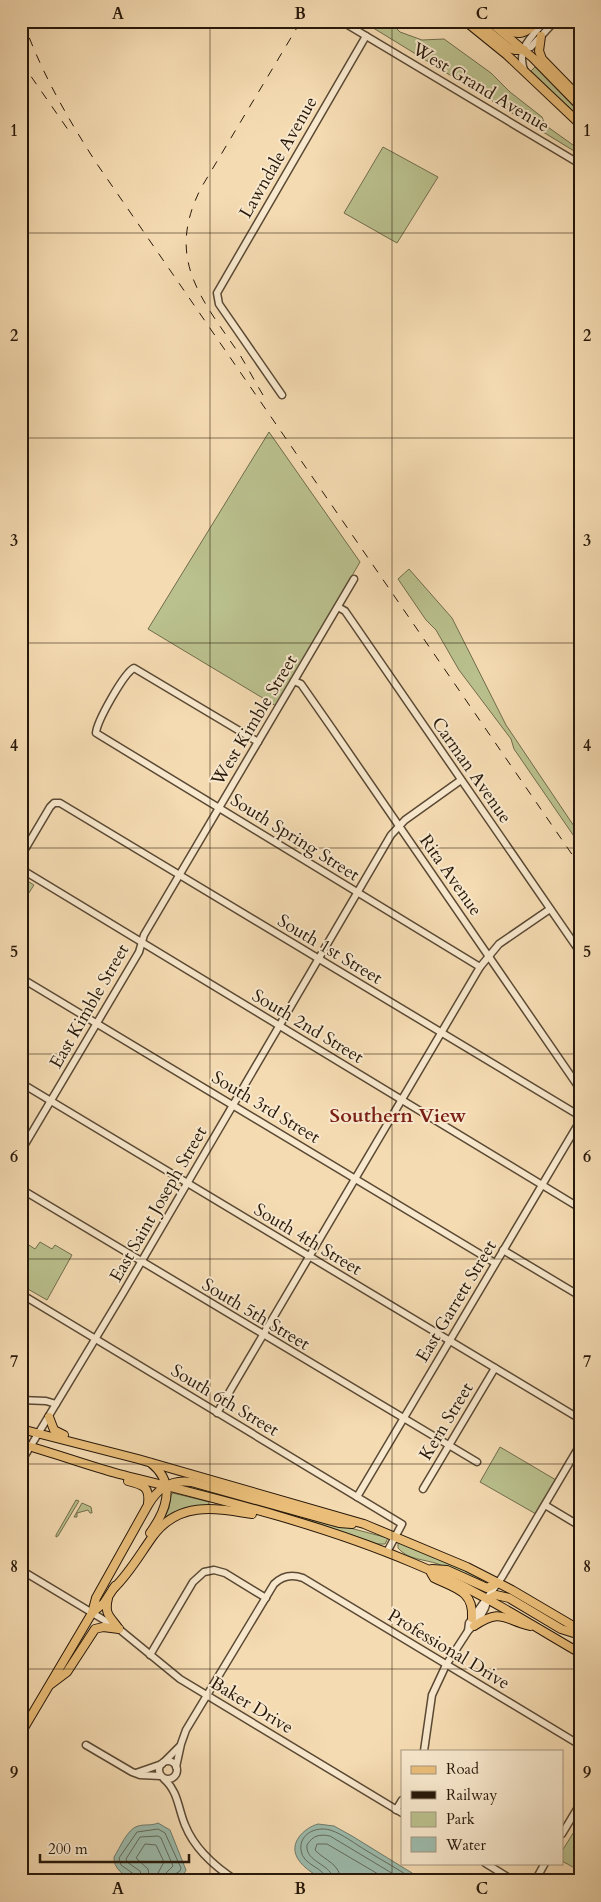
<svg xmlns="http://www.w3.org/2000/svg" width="601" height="1902" font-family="Cardo,serif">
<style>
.green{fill:#bac18e;stroke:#706c4c}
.water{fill:#9cbbac;stroke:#6d7a6b}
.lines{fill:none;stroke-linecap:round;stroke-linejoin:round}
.shore{stroke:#626a5b;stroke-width:1}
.minor-casing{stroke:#5a4934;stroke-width:9}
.major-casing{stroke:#27180a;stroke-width:10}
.minor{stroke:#f8e8cd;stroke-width:6}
.major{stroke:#eabe79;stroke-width:8}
.rail{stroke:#27180a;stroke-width:1;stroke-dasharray:9 9;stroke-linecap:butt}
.grid{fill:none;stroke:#27180a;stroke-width:1;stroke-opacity:0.55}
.labels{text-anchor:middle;stroke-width:4;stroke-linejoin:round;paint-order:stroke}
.street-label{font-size:18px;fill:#27180a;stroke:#f8e8cd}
.quarter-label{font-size:20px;font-weight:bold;fill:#7a1f14;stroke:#f8e8cd}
.neatline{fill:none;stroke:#27180a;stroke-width:2}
.grid-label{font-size:16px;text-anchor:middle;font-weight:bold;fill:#27180a}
</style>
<rect width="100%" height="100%" fill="#f5dbb2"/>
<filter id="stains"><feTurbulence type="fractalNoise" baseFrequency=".004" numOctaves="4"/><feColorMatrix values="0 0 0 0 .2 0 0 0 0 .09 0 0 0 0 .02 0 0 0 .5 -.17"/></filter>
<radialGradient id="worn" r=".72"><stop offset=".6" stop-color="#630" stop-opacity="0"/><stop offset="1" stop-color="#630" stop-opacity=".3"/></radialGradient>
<g class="green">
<path d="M374 21H392L394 26 400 32 422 40 444 39 491 73 510 92 542 117 545 125 580 150V157L579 154 370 26Z"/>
<path d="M535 67 577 110 574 112 531 71Z"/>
<path d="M383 147 438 177 397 243 344 213Z"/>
<path d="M269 432 360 562 276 706 148 629Z"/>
<path d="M409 569 452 618 506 725 580 835V845L514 749 511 739 459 670 436 630 426 620 398 579Z"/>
<path d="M21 877 34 885 21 905Z"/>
<path d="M21 1240 35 1249 40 1242 52 1249 55 1245 72 1255 47 1300 21 1285Z"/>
<path d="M500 1447 556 1480 536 1514 480 1482Z"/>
<path d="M184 1484 388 1538 385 1544H377L314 1522 183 1486Z"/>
<path d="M173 1493 209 1502 208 1506 168 1519 165 1517 169 1508 171 1495Z"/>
<path d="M76 1500 79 1501 58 1536 56 1537V1535Z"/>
<path d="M82 1503 91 1507 92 1513H90L88 1510 77 1513V1517H74Z"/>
<path d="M398 1542 475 1575 486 1585C470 1578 454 1570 438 1564 424 1559 408 1560 398 1548Z"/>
<path d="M580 1822V1871L562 1861V1851Z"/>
</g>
<g class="water">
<path d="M158 1823 170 1830 186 1870C184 1875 179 1878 174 1880 168 1882 139 1882 133 1880 124 1876 113 1868 114 1857 120 1848 127 1829 138 1826 145 1824 151 1826 158 1823Z"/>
<path d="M318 1824 334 1826 352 1836 425 1881H327C317 1876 304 1869 298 1859 288 1843 304 1828 318 1824Z"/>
</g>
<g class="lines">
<g class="shore">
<path d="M136 1881 135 1875 121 1865 119 1858 137 1832 158 1829 165 1833 181 1868 180 1871 172 1876 171 1881"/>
<path d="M143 1881 140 1871 127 1862 126 1859 140 1837 158 1836 161 1838 173 1866 166 1873 165 1881"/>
<path d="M150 1881 148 1869 136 1858 145 1844 156 1845 164 1862 158 1873 157 1881"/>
<path d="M327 1881C326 1867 302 1866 301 1850 299 1834 316 1826 330 1830 343 1834 355 1844 367 1851 383 1861 400 1870 416 1881"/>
<path d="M334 1881C332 1863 305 1863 307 1845 313 1835 320 1834 330 1836L405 1881"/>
<path d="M341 1881C340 1863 325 1861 315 1850L317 1844H327L390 1881"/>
</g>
<defs>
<g id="minor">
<path d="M341 21 580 164"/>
<path d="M524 50 531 47 555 21"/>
<path d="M525 72C515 50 531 37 545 21"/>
<path d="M282 395 219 304 217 293 366 36"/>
<path d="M338 607 345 611 354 624 580 952"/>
<path d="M294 681 301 684 331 727 580 1089"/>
<path d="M258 742 134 668C124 673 97 721 96 733L480 967"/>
<path d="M21 856 50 807 54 803H60L580 1116"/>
<path d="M21 869 580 1208"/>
<path d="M21 978 495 1263"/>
<path d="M21 1083 580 1419"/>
<path d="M21 1151 139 952 144 935 354 579"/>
<path d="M21 1189 477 1462"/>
<path d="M503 1250 580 1296"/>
<path d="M21 1294 402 1524 387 1552"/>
<path d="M21 1400 46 1401 56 1404"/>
<path d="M217 1413 480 967 499 944 550 909"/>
<path d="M21 1462 123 1293 391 835 405 820 461 780"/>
<path d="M423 1489 495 1368"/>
<path d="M357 1497 580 1121"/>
<path d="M545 1505 580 1526"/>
<path d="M21 1570 119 1629 180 1679 402 1813"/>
<path d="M468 1631 469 1623 502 1577 580 1445"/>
<path d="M150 1655 193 1582 204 1572 214 1570 225 1573 266 1598"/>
<path d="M86 1745 132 1772 140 1775 161 1776"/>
<path d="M424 1751 432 1695 446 1665 468 1631C477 1623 485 1611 488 1599"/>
<circle cx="168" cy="1770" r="9"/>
<path d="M164 1762 179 1747"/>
<path d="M176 1767 181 1744 186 1730 274 1584C282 1576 292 1574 303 1578L580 1745"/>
<path d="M136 1773 162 1764"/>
<path d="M164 1779C178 1791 178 1808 185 1825 195 1850 215 1867 237 1881"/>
<path d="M396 1810 402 1800"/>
<path d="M562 1834 580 1804"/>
<path d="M485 1863 514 1881"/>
<path d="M535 1881 545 1863"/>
</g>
<g id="major">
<path d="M465 21 507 55 580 124"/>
<path d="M476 21 509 48 515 50H524"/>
<path d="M489 21 533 58 580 106"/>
<path d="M503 29C518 36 527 34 538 21"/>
<path d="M541 36 539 51 542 59 580 98"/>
<path d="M49 1417 54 1430 64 1435"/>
<path d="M21 1429 138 1459 364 1524 467 1567 512 1590 580 1630"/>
<path d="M21 1444C54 1453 86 1465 119 1474 218 1499 319 1523 413 1563 472 1587 525 1621 580 1653"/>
<path d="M128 1481C144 1485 150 1487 148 1504"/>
<path d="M150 1533C166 1511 177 1484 151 1463"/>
<path d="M432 1569 447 1570 487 1588 498 1583"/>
<path d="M431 1573 434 1578C455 1588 474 1591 472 1618"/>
<path d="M113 1589C129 1574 140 1554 153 1536 179 1501 215 1508 252 1514"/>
<path d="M108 1598C104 1615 110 1616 119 1629"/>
<path d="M488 1599 496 1595 509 1598 561 1629 580 1635"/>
<path d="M92 1613 104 1603 115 1586"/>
<path d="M474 1626C501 1608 503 1619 530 1626"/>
<path d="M51 1684 67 1672 95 1629 103 1627 119 1629"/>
<path d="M21 1733 92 1613 96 1598 148 1505C158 1488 171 1479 191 1482L339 1523 352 1524"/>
</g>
</defs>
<use href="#minor" class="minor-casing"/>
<use href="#major" class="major-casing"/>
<use href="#minor" class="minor"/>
<use href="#major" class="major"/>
<g class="rail">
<path d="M23 21C41 72 68 119 97 164L580 866"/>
<path d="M21 62 71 134"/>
<path d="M263 395C255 382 248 368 240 355 201 298 165 259 201 188L301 21"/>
</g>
</g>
<path class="grid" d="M210 21V1881M392 21V1881M21 233H580M21 438H580M21 643H580M21 848H580M21 1054H580M21 1259H580M21 1464H580M21 1669H580"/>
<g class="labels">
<g class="street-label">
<text transform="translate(481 87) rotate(31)" y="6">West Grand Avenue</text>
<text transform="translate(278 157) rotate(-60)" y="6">Lawndale Avenue</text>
<text transform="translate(254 720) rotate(-59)" y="6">West Kimble Street</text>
<text transform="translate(472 770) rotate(55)" y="6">Carman Avenue</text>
<text transform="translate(295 837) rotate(32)" y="6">South Spring Street</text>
<text transform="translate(451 875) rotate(55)" y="6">Rita Avenue</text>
<text transform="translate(330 949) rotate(31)" y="6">South 1st Street</text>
<text transform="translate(89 1006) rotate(-60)" y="6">East Kimble Street</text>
<text transform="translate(308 1026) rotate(31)" y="6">South 2nd Street</text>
<text transform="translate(266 1107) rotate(31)" y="6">South 3rd Street</text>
<text transform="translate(158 1204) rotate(-60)" y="6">East Saint Joseph Street</text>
<text transform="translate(308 1239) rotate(31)" y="6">South 4th Street</text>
<text transform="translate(456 1301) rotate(-59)" y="6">East Garrett Street</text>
<text transform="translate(256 1314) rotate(31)" y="6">South 5th Street</text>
<text transform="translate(225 1400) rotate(31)" y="6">South 6th Street</text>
<text transform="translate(446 1421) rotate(-59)" y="6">Kern Street</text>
<text transform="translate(449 1649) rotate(31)" y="6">Professional Drive</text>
<text transform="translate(252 1705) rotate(31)" y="6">Baker Drive</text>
</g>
<g class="quarter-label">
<text x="398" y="1122">Southern View</text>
</g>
</g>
<rect width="601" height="1902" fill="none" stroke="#f5dbb2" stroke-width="55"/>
<rect x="401" y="1750" width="162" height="115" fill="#f8e8cd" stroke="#a4957f"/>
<rect x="411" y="1766" width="25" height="8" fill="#eabe79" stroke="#a4957f"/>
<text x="446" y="1774" font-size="15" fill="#27180a">Road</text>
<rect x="411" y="1791" width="25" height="8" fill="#27180a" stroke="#a4957f"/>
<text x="446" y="1800" font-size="15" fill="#27180a">Railway</text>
<rect x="411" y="1812" width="25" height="15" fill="#bac18e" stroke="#a4957f"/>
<text x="446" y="1824" font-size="15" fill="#27180a">Park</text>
<rect x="411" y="1837" width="25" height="15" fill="#9cbbac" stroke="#a4957f"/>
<text x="446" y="1850" font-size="15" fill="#27180a">Water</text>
<path d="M40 1854v8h149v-8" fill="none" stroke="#27180a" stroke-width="2.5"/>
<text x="48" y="1854" font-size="15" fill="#27180a" stroke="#f8e8cd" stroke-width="4" paint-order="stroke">200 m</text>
<rect x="28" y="28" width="546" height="1846" class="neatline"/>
<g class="grid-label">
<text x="118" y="19">A</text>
<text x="300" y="19">B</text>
<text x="482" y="19">C</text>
<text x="14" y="136">1</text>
<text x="587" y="136">1</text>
<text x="14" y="341">2</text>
<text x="587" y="341">2</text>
<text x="14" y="546">3</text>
<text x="587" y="546">3</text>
<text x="14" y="751">4</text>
<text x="587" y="751">4</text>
<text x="14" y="957">5</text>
<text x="587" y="957">5</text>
<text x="14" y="1162">6</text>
<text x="587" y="1162">6</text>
<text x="14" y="1367">7</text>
<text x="587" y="1367">7</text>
<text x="14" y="1572">8</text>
<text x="587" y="1572">8</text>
<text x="14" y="1778">9</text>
<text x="587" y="1778">9</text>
<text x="118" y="1894">A</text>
<text x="300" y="1894">B</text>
<text x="482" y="1894">C</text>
</g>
<rect width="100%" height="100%" filter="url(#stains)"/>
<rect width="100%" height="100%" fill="url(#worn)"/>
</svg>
